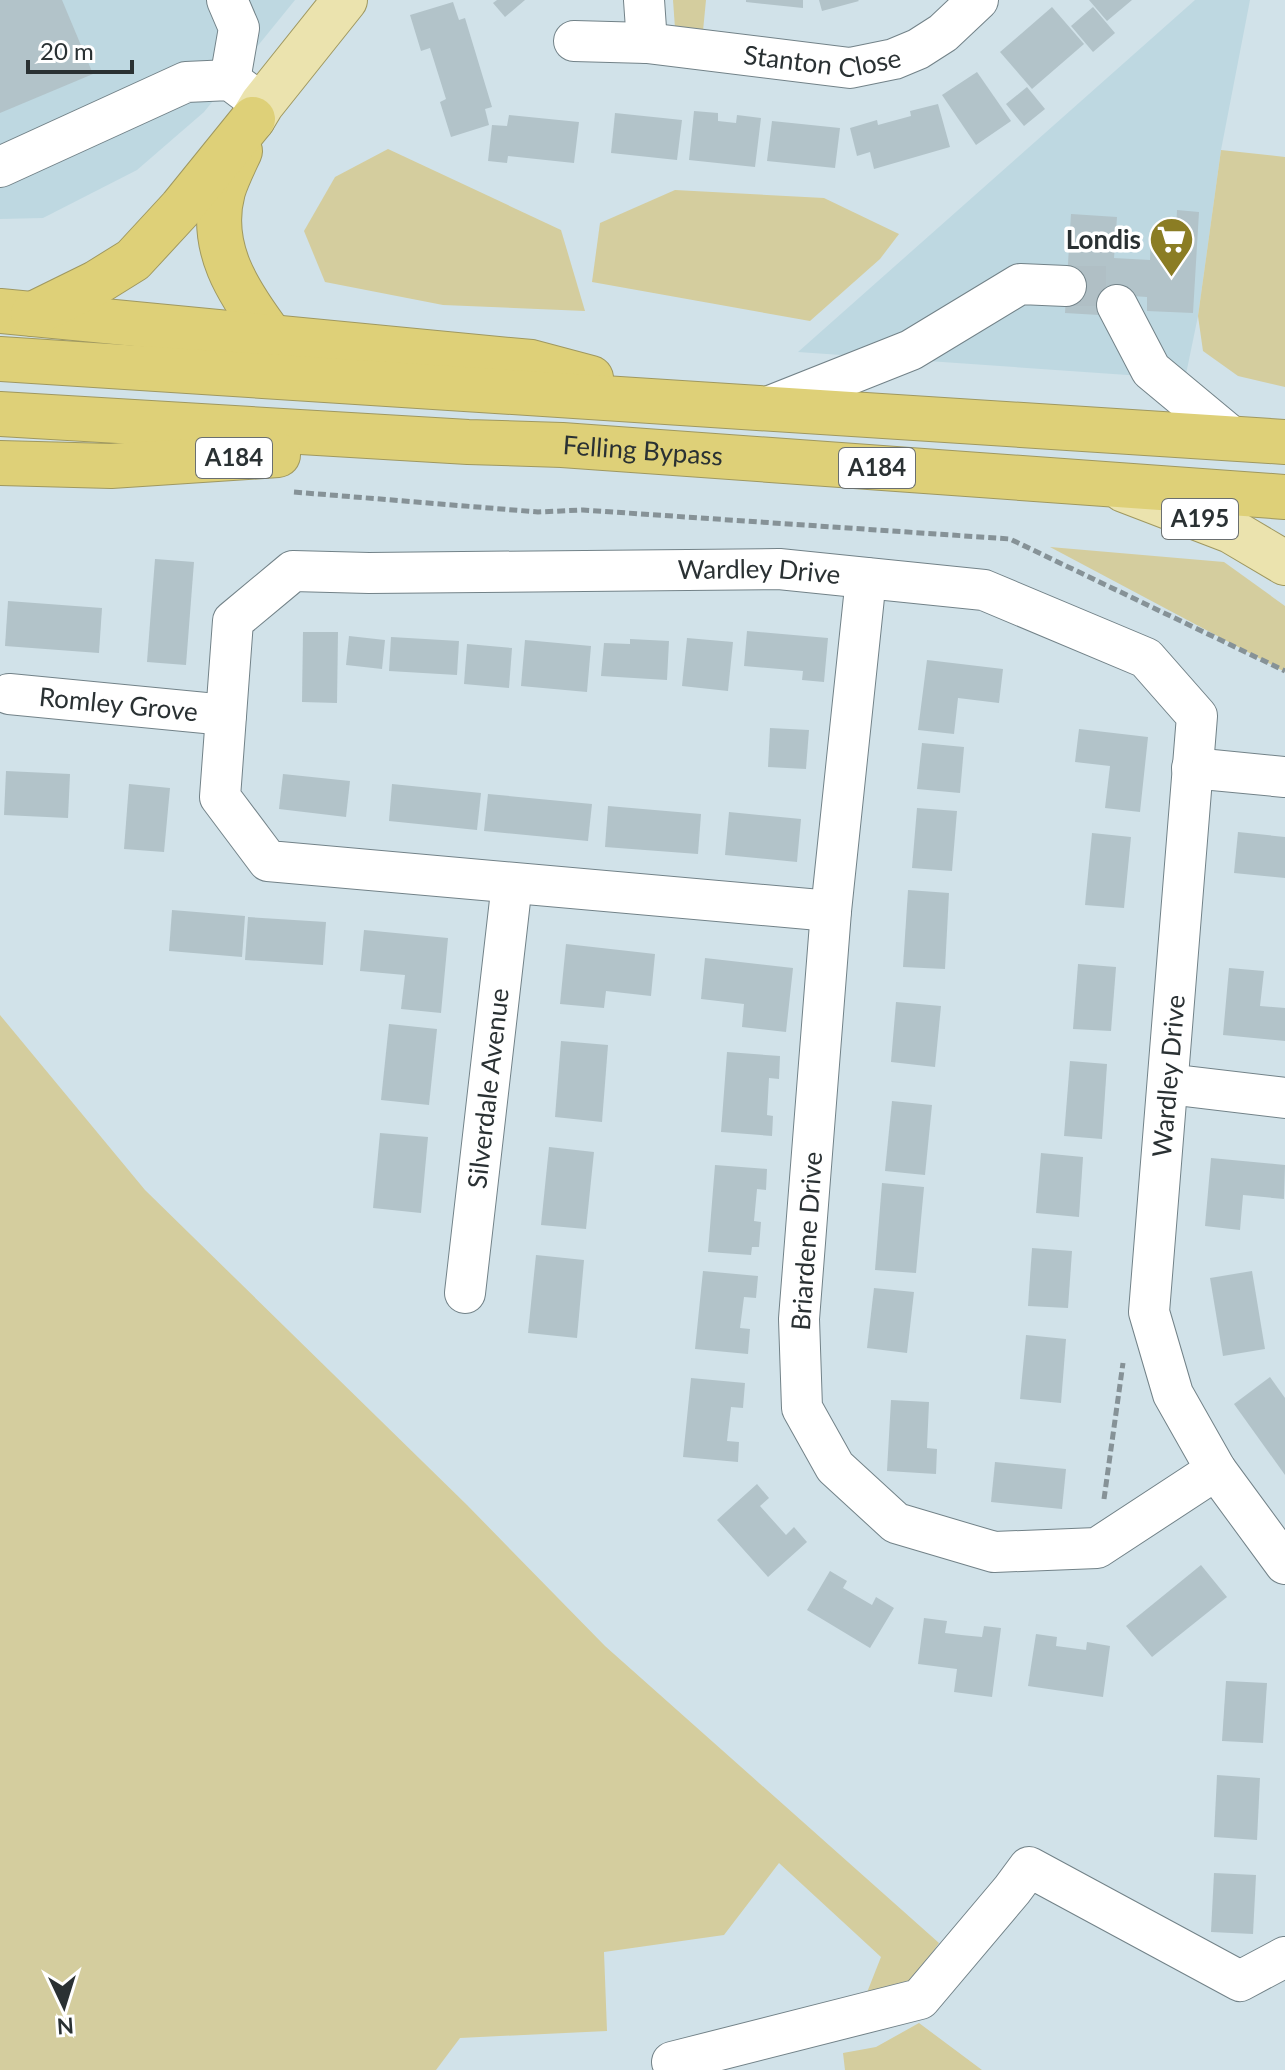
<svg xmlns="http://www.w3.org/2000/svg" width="1285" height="2070" font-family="Lato,sans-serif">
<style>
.built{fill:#bed8e1}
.green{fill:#d4cd9e}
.building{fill:#b2c3c9}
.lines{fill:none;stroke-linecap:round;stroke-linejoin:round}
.minor-tunnel{stroke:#b0bfc5;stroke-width:40;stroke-dasharray:40 20;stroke-linecap:butt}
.minor-casing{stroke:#728288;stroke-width:42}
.major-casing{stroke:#9f9860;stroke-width:46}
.highway-casing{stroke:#9f9860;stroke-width:46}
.path{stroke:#869297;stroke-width:5;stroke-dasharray:8 4;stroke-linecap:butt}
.minor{stroke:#fff;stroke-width:40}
.major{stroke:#ebe3ae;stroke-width:44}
.highway{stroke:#ded078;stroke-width:44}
.labels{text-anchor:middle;stroke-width:7;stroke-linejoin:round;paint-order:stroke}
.shield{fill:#fff;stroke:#6a6f70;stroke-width:2}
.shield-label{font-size:24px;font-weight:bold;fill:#2a3133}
.street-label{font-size:26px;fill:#2a3133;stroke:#fff}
.poi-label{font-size:26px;font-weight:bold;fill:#2a3133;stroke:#fff;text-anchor:end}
</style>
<rect width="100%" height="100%" fill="#d1e2e9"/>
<g class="built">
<path d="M0 0H295L204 112 137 170 43 218 0 219Z"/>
<path d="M1195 0H1250L1221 150 1198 316 1185 379 798 352Z"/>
</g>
<g class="green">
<path d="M673 0H706L703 31 675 28Z"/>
<path d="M388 149 561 230 585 311 443 305 325 282 304 231 335 177Z"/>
<path d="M1221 150 1285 157V387L1238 376 1203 351 1198 316Z"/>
<path d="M675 190 824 198 899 234 880 259 810 321 592 282 600 223Z"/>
<path d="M1050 547 1224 562 1285 606V672Z"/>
<path d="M0 1015 145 1190 467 1505 605 1646 939 1943 912 1981 864 2000 881 1957 779 1863 724 1935 604 1952 607 2031 460 2038 436 2070H0Z"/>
<path d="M919 2023 982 2070H845L843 2053 876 2047Z"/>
</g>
<g class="building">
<path d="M0 0H62L93 74 0 113Z"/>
<path d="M497 0H525L505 17 493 3Z"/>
<path d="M746 0H803V8L746 2Z"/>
<path d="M819 0H858L859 1 822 11Z"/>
<path d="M1089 0H1132L1107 21Z"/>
<path d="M453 2 459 20 465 18 492 107 485 109 489 125 451 137 440 102 446 99 430 48 421 51 410 15Z"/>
<path d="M1052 7 1084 44 1032 89 1000 52Z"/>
<path d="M1093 7 1115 33 1093 52 1071 26Z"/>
<path d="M977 72 1011 121 976 145 942 95Z"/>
<path d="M1027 87 1045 109 1024 126 1006 104Z"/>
<path d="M938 104 950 147 874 169 870 152 857 156 850 128 877 120 878 125 911 116 910 111Z"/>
<path d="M694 111 718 113V121L736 123 737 115 761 118 755 167 689 160Z"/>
<path d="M615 113 682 120 677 160 611 153Z"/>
<path d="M509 115 579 122 574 163 508 156 507 163 488 161 492 125 507 126Z"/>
<path d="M772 121 840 128 835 168 767 161Z"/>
<path d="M1177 210 1199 212 1193 313 1147 311V297L1117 295 1116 316 1065 313 1071 214 1117 217 1114 258 1150 260 1151 231 1176 232Z"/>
<path d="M155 559 194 562 186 665 147 662Z"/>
<path d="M8 601 102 608 99 653 5 646Z"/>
<path d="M747 631 828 638 824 682 802 680 803 671 744 666Z"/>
<path d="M303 632H338L337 703 302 702Z"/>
<path d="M349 636 385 640 382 669 346 665Z"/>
<path d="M391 637 459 641 457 675 389 671Z"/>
<path d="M687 638 733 642 728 691 682 686Z"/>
<path d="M630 639 669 641 667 680 601 676 604 643 630 644Z"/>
<path d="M525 640 591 646 587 692 521 686Z"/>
<path d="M467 644 512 648 509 688 464 684Z"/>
<path d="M927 660 1003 669 999 703 958 698 954 734 918 730Z"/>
<path d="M770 728 809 730 806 769 768 767Z"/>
<path d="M1079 729 1148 737 1140 812 1105 808 1110 766 1075 762Z"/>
<path d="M922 743 964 747 960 793 917 789Z"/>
<path d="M6 771 70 774 68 818 4 815Z"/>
<path d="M283 774 350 781 346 817 279 809Z"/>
<path d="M129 784 170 788 164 852 124 849Z"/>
<path d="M392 784 481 793 477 830 389 821Z"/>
<path d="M488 794 592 804 588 841 484 831Z"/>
<path d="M608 806 701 814 698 854 605 847Z"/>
<path d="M917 808 957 811 952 871 912 868Z"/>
<path d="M729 812 801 819 797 862 725 855Z"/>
<path d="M1238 832 1285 837V878L1234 873Z"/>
<path d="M1092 833 1131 837 1124 908 1085 905Z"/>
<path d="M908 890 949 893 945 969 903 967Z"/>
<path d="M172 910 245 916 242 957 169 951Z"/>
<path d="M248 917 326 922 323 965 245 960Z"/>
<path d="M364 930 448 938 441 1013 401 1009 405 975 360 971Z"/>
<path d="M566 944 655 954 651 996 606 991 604 1008 560 1004Z"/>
<path d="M705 958 793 968 786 1032 742 1027 744 1004 701 999Z"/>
<path d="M1078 964 1116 967 1111 1031 1073 1029Z"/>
<path d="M1229 968 1264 971 1260 1006 1285 1008V1041L1223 1035Z"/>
<path d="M896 1002 941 1006 935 1067 891 1062Z"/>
<path d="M389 1024 437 1029 429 1105 381 1100Z"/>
<path d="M561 1041 608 1045 602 1122 555 1117Z"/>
<path d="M727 1052 780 1056 779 1079 769 1078 767 1115 773 1116 772 1136 721 1132Z"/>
<path d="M1070 1061 1107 1064 1102 1139 1064 1136Z"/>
<path d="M892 1101 932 1105 925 1175 885 1171Z"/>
<path d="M380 1133 428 1137 421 1213 373 1208Z"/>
<path d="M549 1147 594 1152 586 1229 541 1225Z"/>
<path d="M1041 1153 1083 1157 1079 1217 1036 1213Z"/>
<path d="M1211 1158 1285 1165 1284 1199 1243 1195 1240 1230 1205 1226Z"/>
<path d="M715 1165 767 1169 766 1190 757 1189 754 1221 761 1222 759 1247H752L751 1255 708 1252Z"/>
<path d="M882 1183 924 1187 916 1273 875 1270Z"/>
<path d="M1032 1248 1072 1251 1068 1308 1028 1306Z"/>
<path d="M536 1255 584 1260 577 1338 528 1333Z"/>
<path d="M703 1271 758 1276 756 1298 744 1297 740 1328 750 1329 748 1354 695 1349Z"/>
<path d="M1252 1271 1265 1349 1223 1356 1210 1278Z"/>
<path d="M874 1288 914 1292 907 1353 867 1348Z"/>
<path d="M1026 1335 1066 1339 1061 1403 1020 1399Z"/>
<path d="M1270 1377 1285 1398V1475L1234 1404Z"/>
<path d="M691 1378 745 1383 743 1408 731 1407 727 1441 739 1442 738 1462 683 1457Z"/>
<path d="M891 1400 929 1402 927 1448 937 1449 936 1474 887 1471Z"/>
<path d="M995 1462 1066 1469 1062 1509 991 1502Z"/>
<path d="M757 1484 769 1498 760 1506 786 1535 794 1527 807 1542 768 1577 717 1520Z"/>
<path d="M1201 1565 1227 1597 1152 1657 1126 1626Z"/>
<path d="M830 1571 847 1581 843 1588 872 1605 876 1597 894 1608 870 1648 807 1610Z"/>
<path d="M924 1618 947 1621 945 1633 961 1635 982 1637 984 1626 1001 1628 992 1697 954 1692 957 1669 918 1664Z"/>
<path d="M1036 1634 1057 1637 1056 1646 1086 1650 1087 1642 1110 1646 1103 1697 1028 1686Z"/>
<path d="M1226 1681 1267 1683 1263 1743 1222 1741Z"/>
<path d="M1217 1775 1260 1778 1257 1840 1214 1837Z"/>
<path d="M1214 1873 1256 1875 1253 1934 1211 1932Z"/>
</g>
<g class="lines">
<path class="minor-tunnel" d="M1066 286H1107L1117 305"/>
<defs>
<g id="minor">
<path d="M227 0 239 28 230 80"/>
<path d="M644 0 647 43"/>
<path id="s1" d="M574 41 647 43 850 68 894 59 918 49 943 33 978 0"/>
<path d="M0 167 186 82 230 80 262 104"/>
<path d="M1117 305 1151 370 1234 439"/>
<path d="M765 408 911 350 1020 284 1066 286"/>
<path d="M866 578 831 911 799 1319 802 1408 835 1467 896 1523 994 1552 1097 1548 1216 1470"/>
<path id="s2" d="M9 694 226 715"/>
<path d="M1192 768 1285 777"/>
<path id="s3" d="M831 911 268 861 220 797 233 621 293 571 369 573 779 569 984 590 1146 658 1197 716 1149 1312 1173 1394 1216 1470 1285 1564"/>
<path d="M1168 1084 1285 1098"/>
<path id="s4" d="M465 1293 512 883"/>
<path d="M672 2062 920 1999 1012 1890 1029 1867 1240 1981 1285 1957"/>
</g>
<g id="major">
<path d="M253 119 262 104 345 0"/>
<path d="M1124 490 1231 531 1285 563"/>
</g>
<g id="highway">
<path d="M240 151C234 164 227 178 223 191 208 247 238 292 270 335"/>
<path d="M0 311 531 362 591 378"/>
<path d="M33 314 96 283 133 260 181 208 253 119"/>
<path d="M0 359 1285 442"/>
<path id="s5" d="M0 414 468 442 562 445 1285 497"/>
<path d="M0 463 111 466 278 455"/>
</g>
</defs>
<use href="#minor" class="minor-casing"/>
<use href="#major" class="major-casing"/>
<use href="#highway" class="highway-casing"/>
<g class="path">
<path d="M294 492 538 512 583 510 1010 539 1285 671"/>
<path d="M1104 1499 1123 1363"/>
</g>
<use href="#minor" class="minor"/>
<use href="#major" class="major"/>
<use href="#highway" class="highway"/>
</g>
<defs>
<symbol id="supermarket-pin" viewBox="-11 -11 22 30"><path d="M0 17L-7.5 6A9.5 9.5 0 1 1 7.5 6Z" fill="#8b7d24" stroke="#fff"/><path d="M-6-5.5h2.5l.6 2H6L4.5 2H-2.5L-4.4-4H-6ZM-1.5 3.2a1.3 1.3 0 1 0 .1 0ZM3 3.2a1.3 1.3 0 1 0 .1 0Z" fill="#fff"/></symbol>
</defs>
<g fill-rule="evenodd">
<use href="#supermarket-pin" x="1146" y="214" width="51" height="69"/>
</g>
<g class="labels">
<g class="shield">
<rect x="196" y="438" width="76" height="40" rx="6"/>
<rect x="839" y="448" width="76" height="40" rx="6"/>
<rect x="1162" y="499" width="76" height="40" rx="6"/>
</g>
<g class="shield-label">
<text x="234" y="466">A184</text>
<text x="877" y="476">A184</text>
<text x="1200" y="527">A195</text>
</g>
<g class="street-label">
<text dy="9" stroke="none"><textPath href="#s1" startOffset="250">Stanton Close</textPath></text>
<text dy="9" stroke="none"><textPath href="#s5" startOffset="644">Felling Bypass</textPath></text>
<text dy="9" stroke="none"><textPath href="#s3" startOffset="1366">Wardley Drive</textPath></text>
<text dy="9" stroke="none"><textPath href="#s2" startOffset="110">Romley Grove</textPath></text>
<text transform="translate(1169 1076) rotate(-85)" y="9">Wardley Drive</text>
<text dy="9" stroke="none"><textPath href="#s4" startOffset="206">Silverdale Avenue</textPath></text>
<text transform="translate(807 1241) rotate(-86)" y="9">Briardene Drive</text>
</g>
<g class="poi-label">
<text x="1141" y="249">Londis</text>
</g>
</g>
<g transform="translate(64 2006) rotate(176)" stroke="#ffffff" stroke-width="6" paint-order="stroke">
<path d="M0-6L14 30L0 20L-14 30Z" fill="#2a3133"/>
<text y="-12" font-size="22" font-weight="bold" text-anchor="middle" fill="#2a3133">N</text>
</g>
<path d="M28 60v12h104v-12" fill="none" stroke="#2a3133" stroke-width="4"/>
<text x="40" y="60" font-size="24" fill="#2a3133" stroke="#ffffff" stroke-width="6" paint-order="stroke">20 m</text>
</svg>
